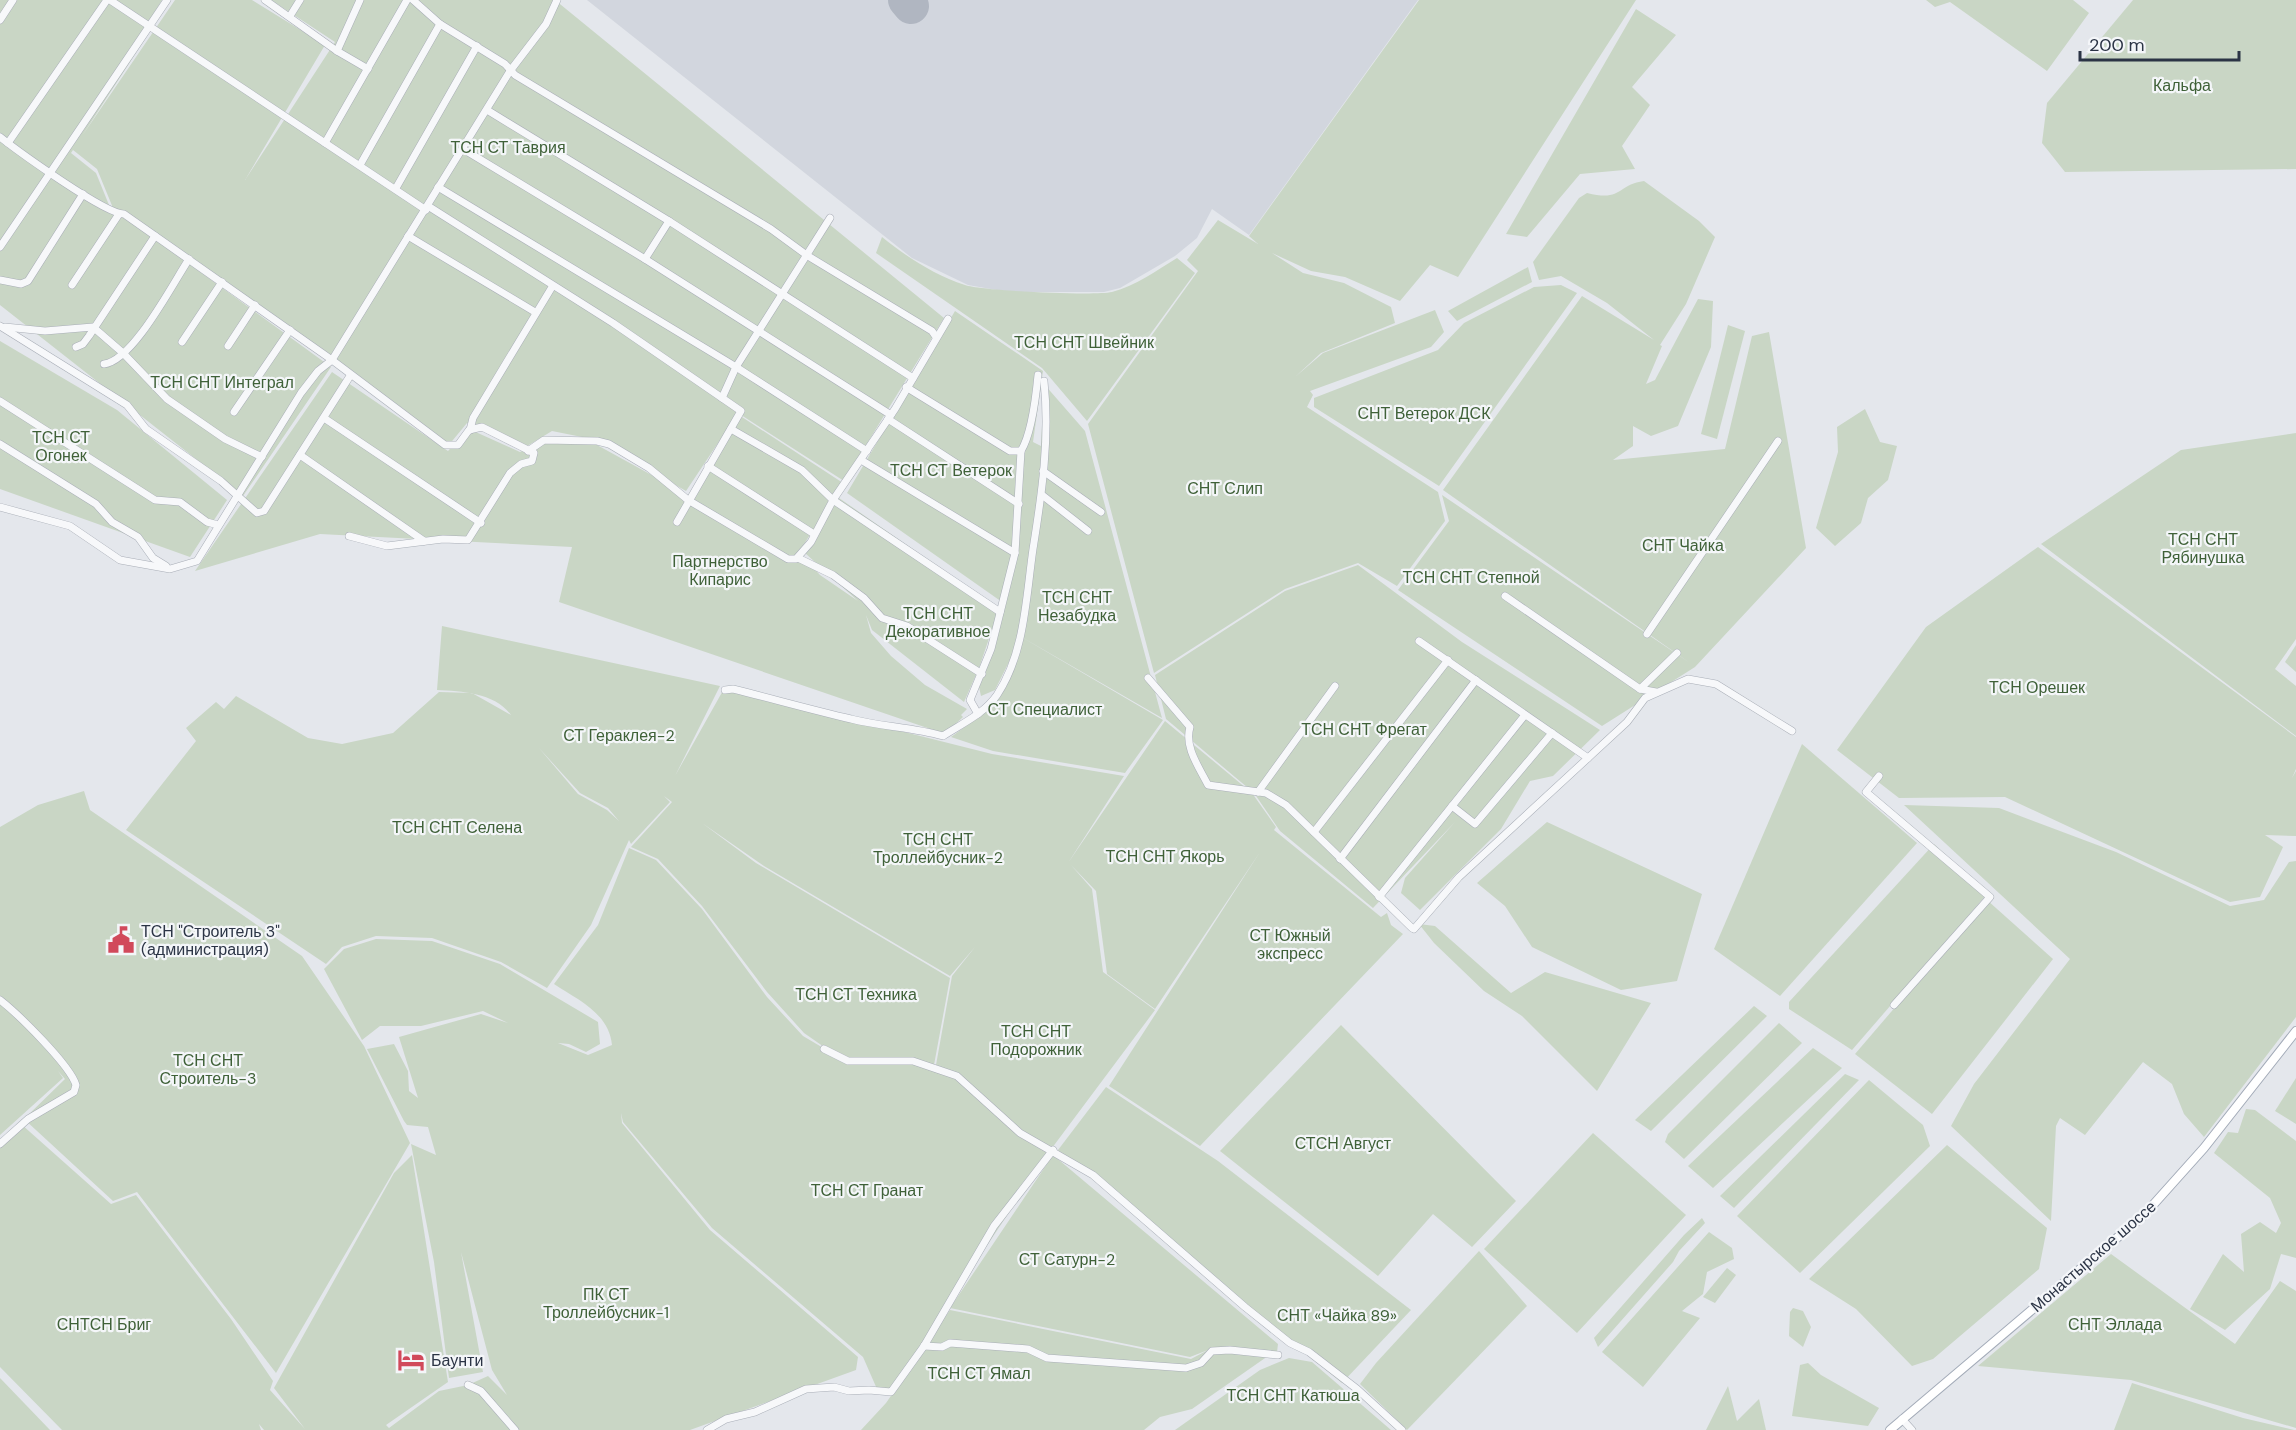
<svg xmlns="http://www.w3.org/2000/svg" width="2296" height="1430" font-family="'DM Sans',sans-serif">
<style>
.built{fill:#d2d6de}
.green{fill:#c9d6c5;fill-rule:evenodd}
.lines{fill:none;stroke-linecap:round;stroke-linejoin:round}
.runway{stroke:#b0b6c1;stroke-width:36}
.minor-casing{stroke:#a9aeb7;stroke-width:8}
.major-casing{stroke:#a3abb8;stroke-width:10}
.minor{stroke:#f7f8fa;stroke-width:7}
.major{stroke:#fff;stroke-width:8}
.labels{text-anchor:middle;stroke-width:4.5;stroke-linejoin:round;paint-order:stroke}
.park-label{font-size:16px;fill:#3f6138;stroke:#f4f6f9}
.poi-label{font-size:16px;fill:#2b3445;stroke:#f4f6f9;text-anchor:start}
.street-label{font-size:16px;fill:#2b3445;stroke:#f4f6f9}
</style>
<rect width="100%" height="100%" fill="#e4e7ec"/>
<path class="built" d="M587 0H1418L1249 235 1212 209 1197 238 1175 256 1120 288 1104 292H1008L968 285 912 258Z"/>
<g class="green">
<path d="M0 0H162L151 18 156 22 82 136 175 0H252L325 45 245 180 335 42 271 0H555L944 318 844 481 738 413 686 491 597 440 552 431 524 448 467 423 448 446 144 231 331 367 243 496 0 305ZM73 150 97 169 113 208 109 205 96 173 71 153Z"/>
<path d="M1419 0H1636L1458 277 1430 265 1400 301 1345 277 1311 271 1272 253 1303 273 1344 283 1391 307 1395 323 1321 353 1295 377 1323 353 1435 310 1444 332 1431 347 1310 391 1313 395 1307 407 1438 492 1445 521 1397 586 1358 563 1285 589 1154 673 1088 424 1198 271 1187 260 1218 220 1258 244 1249 236Z"/>
<path d="M1926 0H2073L2089 13 2047 71 1950 2 1935 7Z"/>
<path d="M2133 0H2296V169L2065 172 2042 143 2047 103Z"/>
<path d="M1636 9 1676 35 1632 87 1650 105 1622 146 1635 169 1580 174 1527 237 1506 234Z"/>
<path d="M1644 181 1699 221 1715 237 1686 304 1660 345 1662 346 1646 384 1655 380 1698 299 1713 301 1711 347 1678 426 1651 436 1633 426V446L1613 460 1725 449 1752 336 1769 332 1806 548 1695 667 1602 726 1398 590 1449 521 1442 495 1690 663 1443 490 1582 296 1654 340 1607 303 1561 276 1539 280 1533 262 1579 198 1587 193C1623 202 1616 185 1644 181Z"/>
<path d="M882 237C907 257 934 275 965 285 982 291 1095 296 1112 292 1136 286 1157 270 1177 258L1195 273 1087 421 1042 368 876 253Z"/>
<path d="M1528 267 1532 282 1457 321 1448 311Z"/>
<path d="M1561 285 1577 293 1439 486 1314 407V398L1438 350 1464 323 1534 287Z"/>
<path d="M955 311 1043 371 1033 442 1041 446 1044 384 1085 431 1162 718 1018 635 1163 720 1125 773 993 751 951 737 992 707 1016 648 995 690 981 696 979 687 1002 602 847 493Z"/>
<path d="M1728 325 1745 331 1717 439 1701 434Z"/>
<path d="M0 341 117 410 227 500 190 557 0 489Z"/>
<path d="M332 372 448 451 469 429 520 452 552 437 597 445 688 495 742 417 843 483 799 552 820 575 858 601 805 553 839 498 999 609 979 668 964 702 872 630 866 615 871 633 891 656 925 685 967 709 961 715 963 717 945 734 559 602 572 547 320 534 195 571Z"/>
<path d="M1865 409 1880 442 1897 446 1888 480 1868 498 1861 523 1835 546 1816 528 1838 452 1837 427Z"/>
<path d="M2296 433V639L2275 669 2296 686V736L2041 544 2181 450Z"/>
<path d="M2038 547 2296 737V769L2292 778 2296 771V836L2265 835 2283 847 2260 897 2230 902 2005 797 1899 798 1837 750 1926 627Z"/>
<path d="M1358 565 1462 642 1600 730 1553 776 1530 781 1501 829 1420 910 1401 893 1405 878 1455 822 1373 908 1280 831 1254 793 1166 719 1155 675 1285 591Z"/>
<path d="M442 626 720 686 675 776 725 687 992 754 1124 776 1068 863 1165 721 1252 793 1276 827 1274 830 1381 917 1387 913 1391 925 1403 934 1200 1146 1109 1086 1260 852 1155 1009 1107 974 1096 891 1071 865 1092 889 1103 972 1155 1010 1052 1148 1021 1132 957 1073 936 1065 952 976 975 947 950 976 764 866 702 823 756 863 950 978 934 1065 850 1059 827 1049 804 1033 767 992 702 906 658 859 631 847 672 802 664 796 670 802 631 844 629 840 591 925 547 988 501 962 432 938 376 936 342 947 326 964 126 830 196 741 186 728 216 702 224 709 236 696 308 738 342 744 393 733 439 692 472 693 511 715C495 693 462 691 437 690ZM539 748 580 793 608 808 619 821 607 810 578 794Z"/>
<path d="M2296 645V672L2285 662Z"/>
<path d="M1802 744 1917 843 1780 996 1714 949Z"/>
<path d="M84 791 90 810 302 956 364 1046 410 1143 276 1373 137 1192 113 1201 24 1119 65 1079 58 1071 63 1078 0 1135V827L38 805Z"/>
<path d="M1904 805 1999 808 2116 852 2230 906 2264 900 2289 862 2296 861V1017L2204 1137 2184 1114 2172 1084 2143 1062 2085 1135 2060 1118 2056 1126 2051 1221 1951 1126 1974 1084 2070 959Z"/>
<path d="M1547 822 1702 894 1677 981 1621 990 1532 947 1505 906 1477 883Z"/>
<path d="M1934 844 1987 894 1852 1050 1789 1009V1002Z"/>
<path d="M629 848 656 860 702 909 767 997 803 1036 847 1062 913 1063 956 1077 1019 1135 1050 1151 890 1391 877 1389 863 1357 712 1228 623 1122 621 1113 622 1123 710 1230 858 1357 856 1370 690 1430H264L259 1424 261 1430H62L0 1367V1142L21 1124 111 1204 136 1195 231 1319 273 1381 270 1390 305 1429 274 1388 394 1173 412 1155 448 1382 386 1425 389 1428 439 1391 468 1385 488 1376 507 1395 492 1370 461 1252 483 1372 449 1378 434 1262 411 1144 436 1155 428 1127 407 1125 404 1121 367 1049 394 1044 408 1071 409 1091 418 1098 399 1037 481 1014 508 1023 483 1011 421 1026H380L362 1040 324 969 344 949 376 939 432 941 500 964 598 1022 600 1044 586 1052 569 1044 558 1043 588 1055 612 1045C609 1013 578 1000 554 984L598 925Z"/>
<path d="M1987 900 2053 959 1932 1114 1855 1054Z"/>
<path d="M1419 924 1435 926 1511 993 1545 972 1651 1003 1597 1091 1522 1016 1484 991 1434 943Z"/>
<path d="M1754 1006 1767 1016 1651 1131 1635 1120Z"/>
<path d="M1779 1023 1802 1043 1684 1159 1665 1142 1668 1134Z"/>
<path d="M1341 1025 1516 1201 1472 1247 1433 1214 1378 1276 1220 1151Z"/>
<path d="M1813 1048 1842 1068 1713 1188 1688 1166Z"/>
<path d="M1845 1074 1859 1080 1734 1208 1720 1196Z"/>
<path d="M2296 1078V1124L2275 1111Z"/>
<path d="M1869 1080 1923 1125 1930 1146 1800 1273 1737 1216Z"/>
<path d="M1106 1087 1218 1161 1411 1310 1342 1383 1058 1150Z"/>
<path d="M2246 1109 2255 1110 2296 1141V1258L2281 1254 2270 1289 2225 1330 2190 1309 2223 1254 2244 1272 2241 1234 2260 1222 2276 1233 2281 1223 2270 1198 2214 1153 2228 1132 2238 1133Z"/>
<path d="M1593 1133 1686 1215 1577 1333 1484 1249Z"/>
<path d="M1947 1145 2047 1228 2039 1269 1933 1359 1912 1366 1856 1309 1809 1279Z"/>
<path d="M1053 1155 1278 1344 1277 1352 1231 1347 1210 1348 1268 1356 1192 1409 1160 1417 1144 1430H861L886 1403 950 1310 1191 1359 1208 1350 1190 1357 950 1308Z"/>
<path d="M1702 1218 1705 1223 1679 1251 1673 1262 1598 1347 1594 1338 1684 1235Z"/>
<path d="M1709 1232 1732 1248 1734 1259 1707 1272 1703 1294 1682 1311 1700 1318 1643 1387 1602 1352Z"/>
<path d="M1479 1251 1527 1306 1407 1430 1360 1384 1376 1363Z"/>
<path d="M2111 1254 2235 1344 2280 1281 2296 1291V1428L2131 1380 1978 1366Z"/>
<path d="M1727 1268 1736 1275 1715 1303 1703 1297Z"/>
<path d="M1793 1308 1803 1311 1811 1327 1803 1347 1789 1336 1790 1312Z"/>
<path d="M1289 1358 1312 1362 1391 1430H1175L1260 1370Z"/>
<path d="M1808 1363 1821 1375 1879 1408 1868 1426 1792 1416 1800 1365Z"/>
<path d="M0 1378 50 1430H0Z"/>
<path d="M2132 1383 2243 1418 2294 1430H2114Z"/>
<path d="M1728 1386 1737 1421 1759 1399 1766 1430H1706Z"/>
</g>
<g class="lines">
<path class="runway" d="M906 0 911 6"/>
<defs>
<g id="minor">
<path d="M110 0 426 210"/>
<path d="M265 0 337 51 368 69"/>
<path d="M413 0 440 24 505 64 515 75 771 229 808 256 932 331 936 337"/>
<path d="M290 16 300 0"/>
<path d="M0 20 13 0"/>
<path d="M337 51 360 0"/>
<path d="M487 110 669 221 913 378"/>
<path d="M0 137C19 152 105 214 124 214L332 360 445 445H458L469 430 482 427 534 453 532 461 521 464 510 473 468 540 443 539 387 546 349 536"/>
<path d="M8 143 107 0"/>
<path d="M325 143 407 0"/>
<path d="M463 149 645 259 891 415"/>
<path d="M360 165 440 24"/>
<path d="M438 187 736 367 867 451"/>
<path d="M396 188 477 46"/>
<path d="M428 206 613 323 741 411 677 522"/>
<path d="M408 236 535 312"/>
<path d="M0 247 167 0"/>
<path d="M645 259 669 221"/>
<path d="M0 280 21 284 28 281 83 194"/>
<path d="M72 285 119 214"/>
<path d="M0 326 127 405 146 429 221 481 257 513 264 511 350 376"/>
<path d="M5 327 45 331 93 327 123 353 167 399 225 439 262 457"/>
<path d="M182 342 222 282"/>
<path d="M228 346 255 305"/>
<path d="M76 347 83 344 89 336 155 236"/>
<path d="M104 364C133 361 173 283 189 259"/>
<path d="M906 387 1010 451H1021"/>
<path d="M722 398 736 367 830 218"/>
<path d="M0 401 155 500 180 502 207 522 218 525"/>
<path d="M234 412 290 330"/>
<path d="M324 418 481 523"/>
<path d="M888 419 1019 504"/>
<path d="M731 429 802 470 833 500 1000 612"/>
<path d="M470 430 473 418 552 287"/>
<path d="M0 444 96 504 112 522 138 537 153 558 166 566"/>
<path d="M528 451 544 440 597 441 609 444 649 468 688 500 788 559H796L811 542 833 500 895 409 948 319"/>
<path d="M300 455 424 541"/>
<path d="M861 460 1015 553"/>
<path d="M708 466 814 534"/>
<path d="M1043 471 1101 512"/>
<path d="M1042 495 1088 531"/>
<path d="M0 507 70 526 120 560 170 569 197 561 301 393 318 371 332 360 510 71 546 24 557 0"/>
<path d="M798 558 833 575 864 598 882 618 907 626 982 674"/>
<path d="M1505 596 1640 689 1656 692"/>
<path d="M1647 634 1778 441"/>
<path d="M1419 641 1588 758"/>
<path d="M1148 678 1190 727C1184 747 1199 767 1208 785L1266 793 1286 805 1412 928"/>
<path d="M1640 689 1677 653"/>
<path d="M725 690 733 689C773 699 812 710 851 719 882 727 913 727 943 736 961 724 984 714 997 695 1025 653 1026 597 1033 549 1042 493 1050 437 1044 381"/>
<path d="M978 714 970 700 991 649 1015 553 1021 451C1032 433 1036 396 1038 375"/>
<path d="M1879 776 1866 792 1990 897 1894 1005"/>
<path d="M1258 792 1335 686"/>
<path d="M1452 806 1475 824 1552 733"/>
<path d="M1314 832 1448 660"/>
<path d="M1340 859 1476 680"/>
<path d="M1379 897 1525 715"/>
<path d="M1414 929 1459 877 1627 722 1645 698 1688 679 1716 684 1792 731"/>
<path d="M0 1000C18 1014 70 1065 76 1085L74 1092 28 1119 0 1144"/>
<path d="M824 1049 848 1061H913L957 1076 1020 1133 1093 1175 1245 1307 1290 1343 1309 1352 1357 1389 1402 1430"/>
<path d="M924 1346 942 1347 950 1343 1028 1349 1047 1358 1186 1368 1201 1363 1212 1351 1230 1350 1278 1355"/>
<path d="M468 1385 481 1391 515 1430"/>
<path d="M1902 1419 1912 1430"/>
<path d="M707 1430 726 1419 755 1412 806 1389 834 1387 849 1391 869 1390 891 1392 924 1346 994 1226 1053 1150"/>
</g>
<path id="major" d="M1890 1430 2144 1215 2204 1148 2296 1031"/>
</defs>
<use href="#minor" class="minor-casing"/>
<use href="#major" class="major-casing"/>
<use href="#minor" class="minor"/>
<use href="#major" class="major"/>
</g>
<defs>
<symbol id="civic-bare" viewBox="-9 -9 18 18"><path d="M-.6-6.5H3V-4.5H.6V-3L4-1V1h2V6H-6V1h2V-1L-.6-3ZM-1.2 2.5V6h2.4V2.5Z" fill="#d1495b" stroke="#f4f6f9" stroke-width="2.5" paint-order="stroke"/></symbol>
<symbol id="hotel-bare" viewBox="-9 -9 18 18"><path d="M-6-4.5h1.5V1H6V5H4.5V3h-9V5H-6ZM-4 0a1.8 1.8 0 1 1 3.6 0ZM.5 0V-2.5h3Q6-2.5 6 0Z" fill="#d1495b" stroke="#f4f6f9" stroke-width="2.5" paint-order="stroke"/></symbol>
</defs>
<g fill-rule="evenodd">
<use href="#civic-bare" x="102" y="921" width="38" height="38"/>
<use href="#hotel-bare" x="392" y="1341" width="38" height="38"/>
</g>
<g class="labels">
<g class="park-label">
<text x="2182" y="91">Кальфа</text>
<text x="508" y="153">ТСН СТ Таврия</text>
<text x="1084" y="348">ТСН СНТ Швейник</text>
<text x="222" y="388">ТСН СНТ Интеграл</text>
<text x="1424" y="419">СНТ Ветерок ДСК</text>
<text x="61" y="443">ТСН СТ<tspan x="61" dy="18">Огонек</tspan></text>
<text x="951" y="476">ТСН СТ Ветерок</text>
<text x="1225" y="494">СНТ Слип</text>
<text x="2203" y="545">ТСН СНТ<tspan x="2203" dy="18">Рябинушка</tspan></text>
<text x="1683" y="551">СНТ Чайка</text>
<text x="720" y="567">Партнерство<tspan x="720" dy="18">Кипарис</tspan></text>
<text x="1471" y="583">ТСН СНТ Степной</text>
<text x="1077" y="603">ТСН СНТ<tspan x="1077" dy="18">Незабудка</tspan></text>
<text x="938" y="619">ТСН СНТ<tspan x="938" dy="18">Декоративное</tspan></text>
<text x="2037" y="693">ТСН Орешек</text>
<text x="1045" y="715">СТ Специалист</text>
<text x="1364" y="735">ТСН СНТ Фрегат</text>
<text x="619" y="741">СТ Гераклея-2</text>
<text x="457" y="833">ТСН СНТ Селена</text>
<text x="938" y="845">ТСН СНТ<tspan x="938" dy="18">Троллейбусник-2</tspan></text>
<text x="1165" y="862">ТСН СНТ Якорь</text>
<text x="1290" y="941">СТ Южный<tspan x="1290" dy="18">экспресс</tspan></text>
<text x="856" y="1000">ТСН СТ Техника</text>
<text x="1036" y="1037">ТСН СНТ<tspan x="1036" dy="18">Подорожник</tspan></text>
<text x="208" y="1066">ТСН СНТ<tspan x="208" dy="18">Строитель-3</tspan></text>
<text x="1343" y="1149">СТСН Август</text>
<text x="867" y="1196">ТСН СТ Гранат</text>
<text x="1067" y="1265">СТ Сатурн-2</text>
<text x="606" y="1300">ПК СТ<tspan x="606" dy="18">Троллейбусник-1</tspan></text>
<text x="1337" y="1321">СНТ «Чайка 89»</text>
<text x="104" y="1330">СНТСН Бриг</text>
<text x="2115" y="1330">СНТ Эллада</text>
<text x="979" y="1379">ТСН СТ Ямал</text>
<text x="1293" y="1401">ТСН СНТ Катюша</text>
</g>
<g class="poi-label">
<text x="141" y="937">ТСН "Строитель 3"<tspan x="141" dy="18">(администрация)</tspan></text>
<text x="431" y="1366">Баунти</text>
</g>
<g class="street-label">
<text transform="translate(2093 1256) rotate(-41)" y="6">Монастырское шоссе</text>
</g>
</g>
<path d="M2080 51v9h159v-9" fill="none" stroke="#2b3445" stroke-width="3"/>
<text x="2089" y="51" font-size="18" fill="#2b3445" stroke="#f4f6f9" stroke-width="4.5" paint-order="stroke">200 m</text>
</svg>
